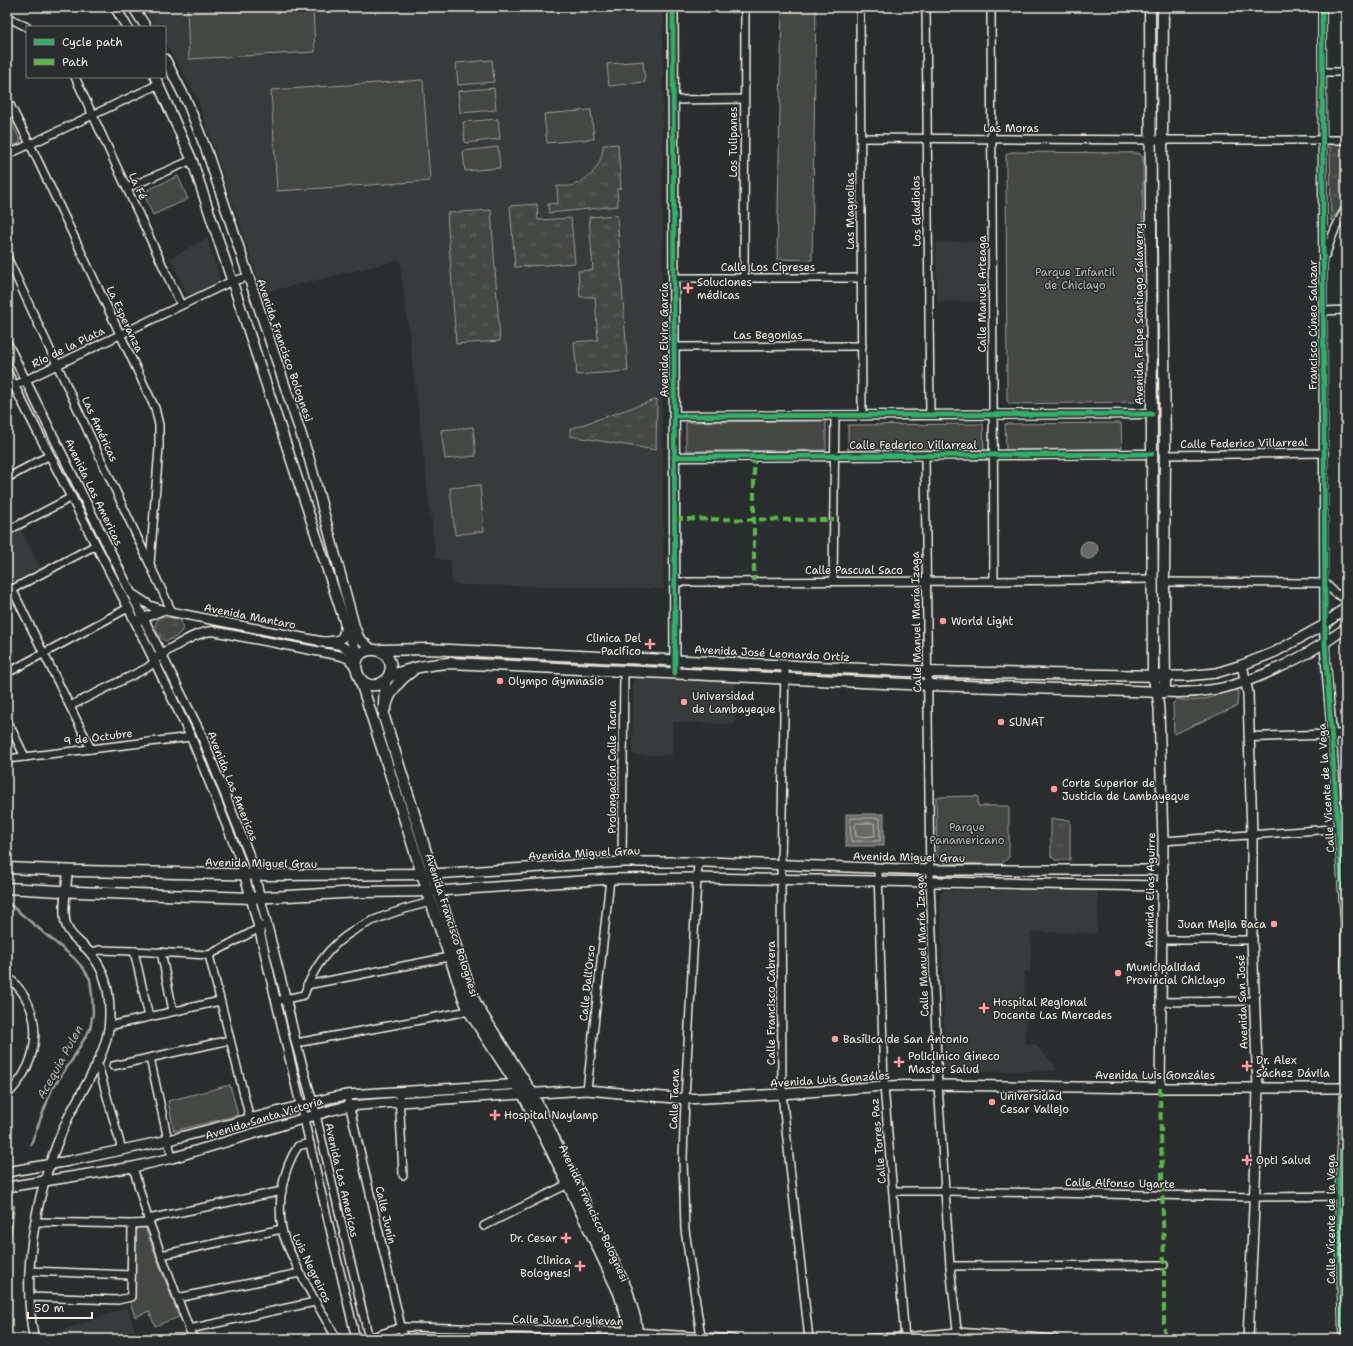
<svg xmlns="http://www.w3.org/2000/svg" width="1353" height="1346" font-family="'Shantell Sans',sans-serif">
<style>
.built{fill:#373a3a}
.grass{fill:url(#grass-tufts);stroke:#9c9c96}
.park{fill:#444645;stroke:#9c9c96}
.water{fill:#676866;stroke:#9f9f9a}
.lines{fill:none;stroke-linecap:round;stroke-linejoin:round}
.shore{stroke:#bcbab4;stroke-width:1}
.stream{stroke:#9f9f9a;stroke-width:2.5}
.minor-casing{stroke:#f4f1e8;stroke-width:10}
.tertiary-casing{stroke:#f4f1e8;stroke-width:11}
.secondary-casing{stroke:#f4f1e8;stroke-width:12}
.primary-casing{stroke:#f4f1e8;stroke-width:13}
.minor{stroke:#2a2d2e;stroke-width:7}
.tertiary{stroke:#2a2d2e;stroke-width:8}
.secondary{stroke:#2a2d2e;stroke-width:9}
.primary{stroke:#2a2d2e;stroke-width:10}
.quiet{stroke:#58b947;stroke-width:4;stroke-dasharray:8 4;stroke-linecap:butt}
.cycleway-casing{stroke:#2a2d2e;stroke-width:8}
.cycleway{stroke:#2db169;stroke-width:5}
.poi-dot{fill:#ff9aa2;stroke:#2a2d2e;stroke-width:1.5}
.labels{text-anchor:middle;stroke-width:3;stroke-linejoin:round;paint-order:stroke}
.street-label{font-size:11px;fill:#f4f1e8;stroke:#2a2d2e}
.park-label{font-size:11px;fill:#b6b5af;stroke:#2a2d2e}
.poi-label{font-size:11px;fill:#f4f1e8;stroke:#2a2d2e;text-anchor:start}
.water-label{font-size:12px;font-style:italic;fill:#b5b3ae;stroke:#2a2d2e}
</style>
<defs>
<pattern id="grass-tufts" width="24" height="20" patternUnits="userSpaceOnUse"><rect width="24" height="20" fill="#444645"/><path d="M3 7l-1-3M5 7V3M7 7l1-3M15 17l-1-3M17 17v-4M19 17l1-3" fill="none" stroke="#606160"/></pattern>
</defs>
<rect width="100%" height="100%" fill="#2a2d2e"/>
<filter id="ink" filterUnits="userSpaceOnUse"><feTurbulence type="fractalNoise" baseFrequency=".025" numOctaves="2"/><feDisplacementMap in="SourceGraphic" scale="8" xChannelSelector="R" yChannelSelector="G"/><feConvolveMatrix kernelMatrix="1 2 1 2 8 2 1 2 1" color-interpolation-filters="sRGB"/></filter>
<g filter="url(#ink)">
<g class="built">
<path d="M143 7H663L662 387 664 589 464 585 452 584 450 560 436 559 400 260 263 293 196 95 165 43V27H155Z"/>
<path d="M207 238 220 280 192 294 186 292 171 258Z"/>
<path d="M988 241 989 301 937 302 936 242Z"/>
<path d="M20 528 40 568 7 585V535Z"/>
<path d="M633 679 736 681 735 724 672 722V755H632Z"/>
<path d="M944 890H1098L1097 933 1031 932 1030 972H1024L1026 1044H1035L1041 1051 1055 1066V1071L952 1072 946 1070 945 1067 940 894Z"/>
<path d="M127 1307 138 1339H41V1338Z"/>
</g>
<g class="grass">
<path d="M618 144 621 188 617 189 618 206 549 213 548 204 558 203 557 186C563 186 571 187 576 184 592 178 603 162 603 145Z"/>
<path d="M1346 144V201L1331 221 1330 145Z"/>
<path d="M537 204 538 220 571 218 575 263 515 267 510 206Z"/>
<path d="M491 210 500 341 456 344 447 213Z"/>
<path d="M617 215 628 371 577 375 574 342 598 340 595 297H580L578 271 593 270 589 217Z"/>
<path d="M657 399 656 450 570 436V429Z"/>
<path d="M160 617H168L181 620 183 629C180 635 172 640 165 641 156 635 152 624 160 617Z"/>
<path d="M1051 819 1070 820V860H1055L1051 856Z"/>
</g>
<g class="park">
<path d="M187 7H313L315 52 189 59Z"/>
<path d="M782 7H816L812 260 777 259Z"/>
<path d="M492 60 494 82 458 85 456 63Z"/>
<path d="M643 61 645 82 609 86 607 64Z"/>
<path d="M423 80 430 181 277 191 271 90Z"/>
<path d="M494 88 496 110 460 113 458 91Z"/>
<path d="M591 110 594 139 547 143 544 114Z"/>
<path d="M7 112 21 142 7 149Z"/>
<path d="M498 119 500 139 465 143 463 122Z"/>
<path d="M498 147 500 168 465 171 463 151Z"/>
<path d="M1010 152 1139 153 1143 157 1142 396 1135 402 1010 404 1007 401 1006 155Z"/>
<path d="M178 176 188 199 153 215 143 192Z"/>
<path d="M826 421V450L686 451V422Z"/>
<path d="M1121 423 1122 448 1006 450 1005 424Z"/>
<path d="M983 424 984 450H848V425Z"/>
<path d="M473 427 476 456 445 459 441 430Z"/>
<path d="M480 485 484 531 455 535 450 488Z"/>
<path d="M1234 690 1238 691 1237 706 1174 734 1173 703 1177 699C1190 701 1203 701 1215 696 1222 693 1226 691 1234 690Z"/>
<path d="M978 796V806H1009V857L1001 864 946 863 940 861 937 854 936 797Z"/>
<path d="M230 1085 238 1115 174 1131 168 1101Z"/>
<path d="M137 1227H145L179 1317 155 1326 149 1311 135 1317 129 1299 135 1295V1231Z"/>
</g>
<g class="water">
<circle cx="1089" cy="550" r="9"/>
<rect x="846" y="814" width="38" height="32"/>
</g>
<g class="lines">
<g class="shore">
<path d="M852 818H880V841H851L850 820Z"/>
<path d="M857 823H874L875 836 856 837 855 825Z"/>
</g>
<g class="stream">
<path d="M7 902 74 958 83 968 90 979 92 995 93 1013 90 1029 72 1060 52 1089 31 1144"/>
<path d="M7 1256 14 1206"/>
<path d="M7 1322 9 1339"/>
</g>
<defs>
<g id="minor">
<path d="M860 7 862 415"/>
<path d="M926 7 930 415"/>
<path d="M991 7 994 581"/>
<path d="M1322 7 1324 625"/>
<path d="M7 17 27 27"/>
<path d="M1323 72H1346"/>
<path d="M75 77 181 305"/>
<path d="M7 99 30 144 155 408 159 425V448L150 564"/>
<path d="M673 100 744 99"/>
<path d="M861 138 1162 140H1346"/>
<path d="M7 155 159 84"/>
<path d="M127 188 192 160"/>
<path d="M1326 254C1331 237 1337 223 1346 208"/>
<path d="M7 257 172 612"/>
<path d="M674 278H862"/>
<path d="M744 278 745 7"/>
<path d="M1323 311 1346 310"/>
<path d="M674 347 862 346"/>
<path d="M7 389 232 281 248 277"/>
<path d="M925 455 930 883 938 1085 950 1266 958 1339"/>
<path d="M1165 455 1324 453"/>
<path d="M7 478 50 455"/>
<path d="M7 531 72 497"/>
<path d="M833 581 835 415"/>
<path d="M675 582 994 581 1153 579"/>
<path d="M1164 582 1325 583"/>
<path d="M1325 583 1335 593 1346 599"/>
<path d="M12 589 91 749"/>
<path d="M7 592 96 545"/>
<path d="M785 666 781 864 782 1094 809 1339"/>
<path d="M7 673 128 608"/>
<path d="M70 706 147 668 154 662"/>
<path d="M7 720 25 757"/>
<path d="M1332 734 1345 925V1088L1339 1196 1343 1339"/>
<path d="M7 759 191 737"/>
<path d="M1163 841 1346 828"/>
<path d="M622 862 624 672"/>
<path d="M698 862 685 1099 683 1158 685 1230 701 1336"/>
<path d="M878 869 884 1086 905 1339"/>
<path d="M1162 940H1252"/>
<path d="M134 951 149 1017"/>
<path d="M161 952 173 1011"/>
<path d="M91 953 99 950 134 951 209 955 267 924"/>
<path d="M209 955 250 1119"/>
<path d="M7 976C46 1009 42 1061 7 1095"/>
<path d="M307 985 449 957"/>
<path d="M276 1001 304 995C324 934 373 916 431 902"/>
<path d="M1161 1002 1253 1001"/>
<path d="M109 1026 220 1001"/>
<path d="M296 1043 469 1011"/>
<path d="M150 1058 172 1158"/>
<path d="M97 1061 122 1150"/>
<path d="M113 1066 230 1040"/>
<path d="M587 1090 610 879"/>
<path d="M399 1092 403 1175"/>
<path d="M347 1095 404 1339"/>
<path d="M316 1115 369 1339"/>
<path d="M304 1119 356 1339"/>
<path d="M310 1143 298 1146C283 1169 277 1201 282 1229 284 1240 289 1250 294 1260 307 1288 322 1313 337 1339"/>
<path d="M133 1167 148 1219 193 1339"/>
<path d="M893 1191H944L1255 1197 1346 1196"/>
<path d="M148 1219 282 1191"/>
<path d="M35 1222 132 1224 149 1223"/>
<path d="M484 1226 568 1184"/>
<path d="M161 1255 282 1229"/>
<path d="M950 1266 1164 1265"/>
<path d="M30 1271 131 1275"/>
<path d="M29 1297 118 1300 131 1297 132 1224"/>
<path d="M177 1298 300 1273"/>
<path d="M189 1329 315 1302"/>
<path d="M366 1339 402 1327 620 1331 734 1339"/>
<path d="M858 1339 905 1337 957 1332 1055 1339"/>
</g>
<g id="tertiary">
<path d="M7 343 201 734 250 857 286 999 296 1043 316 1115"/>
<path d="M7 372 135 621 191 737 211 786 240 859 259 929 304 1119"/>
<path d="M674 416 1152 414"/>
<path d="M674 457 1152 454"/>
<path d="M134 595 151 606 163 610"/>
<path d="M139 620 163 610 172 612 340 645 350 651 358 659"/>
<path d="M1324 625 1325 653 1332 734"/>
<path d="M157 658 161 654C177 646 195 632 213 631L342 656 349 659 356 668"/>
<path d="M1249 737 1346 734"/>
<path d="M34 1339C20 1266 38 1182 69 1116 83 1088 106 1056 109 1025 111 1000 108 974 91 954 84 944 72 939 67 927 61 914 67 885 68 870"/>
</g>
<g id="secondary">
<path d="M115 7 127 27"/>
<path d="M133 7 146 27"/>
<path d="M673 7 675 673"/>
<path d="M165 59 188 104 207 152 309 458 355 628 359 638 371 649"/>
<path d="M155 77 192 160 350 638 359 656"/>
<path d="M321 642C336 642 346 642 345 625"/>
<path d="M1242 665 1248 693 1252 835V940L1258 1088 1255 1184 1248 1339"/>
<path d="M1165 676H1186L1216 673 1242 665 1275 652 1324 625 1346 607"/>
<path d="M1157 692 1159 709 1163 841 1160 1088"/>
<path d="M1165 692C1182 693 1200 692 1217 689 1229 687 1241 683 1252 679 1287 666 1316 650 1346 628"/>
<path d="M433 874 622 862H706L930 870H1163"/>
<path d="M438 891 610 879 696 878 1163 886"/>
<path d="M7 1172 69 1161 169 1140 330 1098 347 1095 522 1084"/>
<path d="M7 1187 133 1167 172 1158 332 1110 349 1106 399 1102 587 1090 685 1099 782 1094 884 1086 938 1085 1147 1088H1346"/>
</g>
<g id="primary">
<path d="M1150 7 1153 667V676L1157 692"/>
<path d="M380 650 427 649 928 672 1165 676"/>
<path d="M388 677C410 668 425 665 449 663L928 685 1165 692 1164 582 1165 455 1162 140 1163 7"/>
<path d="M360 679 431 902 464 999 469 1011 523 1094 568 1184 619 1293 627 1318 630 1339"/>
<path d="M386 680C357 702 342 647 375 650 386 651 393 662 390 672 389 676 386 679 385 683 384 694 384 705 384 717L438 891 471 993 478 1008 532 1093 543 1116 627 1290 635 1318 638 1339"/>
<path d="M386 707C389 692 400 679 412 671"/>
<path d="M7 868 79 871 268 875 429 874"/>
<path d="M7 888 78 892 251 898 361 892 433 891"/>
</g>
</defs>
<use href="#minor" class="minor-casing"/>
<use href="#tertiary" class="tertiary-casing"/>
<use href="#secondary" class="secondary-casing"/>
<use href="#primary" class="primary-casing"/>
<use href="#minor" class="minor"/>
<use href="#tertiary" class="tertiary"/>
<use href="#secondary" class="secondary"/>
<use href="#primary" class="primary"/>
<g class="quiet">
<path d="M754 456V581"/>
<path d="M675 519 834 520"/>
<path d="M1160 1088 1164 1265V1339"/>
</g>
<defs>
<g id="cycleway">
<path d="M673 7 675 673"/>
<path d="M1322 7 1325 644 1345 925V1088L1339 1196 1343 1339"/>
<path d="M674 416 1152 414"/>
<path d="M674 457 1152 454"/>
</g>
</defs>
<use href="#cycleway" class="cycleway-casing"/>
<use href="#cycleway" class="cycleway"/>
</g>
</g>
<g class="poi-dot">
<path d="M686 282h4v4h4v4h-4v4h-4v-4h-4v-4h4z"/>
<circle cx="943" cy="621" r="4"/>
<path d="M648 638h4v4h4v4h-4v4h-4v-4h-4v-4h4z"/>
<circle cx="500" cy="681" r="4"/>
<circle cx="684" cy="702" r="4"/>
<circle cx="1001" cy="722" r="4"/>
<circle cx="1054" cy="789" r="4"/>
<circle cx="1274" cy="924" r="4"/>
<circle cx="1118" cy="973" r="4"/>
<path d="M982 1002h4v4h4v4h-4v4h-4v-4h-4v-4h4z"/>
<circle cx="835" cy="1039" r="4"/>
<path d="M897 1056h4v4h4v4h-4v4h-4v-4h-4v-4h4z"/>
<path d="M1245 1060h4v4h4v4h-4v4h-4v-4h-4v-4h4z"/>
<circle cx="992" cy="1102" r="4"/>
<path d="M493 1109h4v4h4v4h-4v4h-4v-4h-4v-4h4z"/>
<path d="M1245 1154h4v4h4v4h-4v4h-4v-4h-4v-4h4z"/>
<path d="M564 1232h4v4h4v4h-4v4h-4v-4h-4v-4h4z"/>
<path d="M578 1260h4v4h4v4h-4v4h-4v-4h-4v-4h4z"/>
</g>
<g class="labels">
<g class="street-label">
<text x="1011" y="132">Las Moras</text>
<text transform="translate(733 142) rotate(-90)" y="4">Los Tulipanes</text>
<text transform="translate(138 186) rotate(65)" y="4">La Fé</text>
<text transform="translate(850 211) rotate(-90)" y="4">Las Magnolias</text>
<text transform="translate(916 211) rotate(-91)" y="4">Los Gladiolos</text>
<text x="768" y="271">Calle Los Cipreses</text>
<text transform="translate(982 294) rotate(-90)" y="4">Calle Manuel Arteaga</text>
<text transform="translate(1139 314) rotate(-90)" y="4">Avenida Felipe Santiago Salaverry</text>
<text transform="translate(125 319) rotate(65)" y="4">La Esperanza</text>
<text transform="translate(1313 325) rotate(-90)" y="4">Francisco Cúneo Salazar</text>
<text x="768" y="339">Las Begonias</text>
<text transform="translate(664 340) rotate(-90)" y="4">Avenida Elvira García</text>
<text transform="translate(68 347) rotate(-26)" y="4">Río de la Plata</text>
<text transform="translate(285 350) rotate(71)" y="4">Avenida Francisco Bolognesi</text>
<text transform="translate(100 429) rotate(65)" y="4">Las Américas</text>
<text transform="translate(1244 443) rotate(-1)" y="4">Calle Federico Villarreal</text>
<text x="913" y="449">Calle Federico Villarreal</text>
<text transform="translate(94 492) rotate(64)" y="4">Avenida Las Americas</text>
<text x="854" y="574">Calle Pascual Saco</text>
<text transform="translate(250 616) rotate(11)" y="4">Avenida Mantaro</text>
<text transform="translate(916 622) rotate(-91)" y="4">Calle Manuel María Izaga</text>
<text transform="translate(772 653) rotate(3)" y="4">Avenida José Leonardo Ortíz</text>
<text transform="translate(98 737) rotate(-7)" y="4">9 de Octubre</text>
<text transform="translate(612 767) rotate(-90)" y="4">Prolongación Calle Tacna</text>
<text transform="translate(233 786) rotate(68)" y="4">Avenida Las Americas</text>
<text transform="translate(1326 788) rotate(-94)" y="4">Calle Vicente de la Vega</text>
<text transform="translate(584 853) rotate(-3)" y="4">Avenida Miguel Grau</text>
<text transform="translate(909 857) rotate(1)" y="4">Avenida Miguel Grau</text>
<text transform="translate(261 863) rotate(1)" y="4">Avenida Miguel Grau</text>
<text transform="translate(1150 890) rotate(-89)" y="4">Avenida Elias Aguirre</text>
<text transform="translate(452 925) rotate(72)" y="4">Avenida Francisco Bolognesi</text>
<text transform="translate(922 946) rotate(-92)" y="4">Calle Manuel María Izaga</text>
<text transform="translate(587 983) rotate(-84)" y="4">Calle Dall'Orso</text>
<text transform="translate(1242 1002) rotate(-92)" y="4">Avenida San José</text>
<text transform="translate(771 1003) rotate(-90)" y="4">Calle Francisco Cabrera</text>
<text x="1155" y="1079">Avenida Luis Gonzáles</text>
<text transform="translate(830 1079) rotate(-4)" y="4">Avenida Luis Gonzáles</text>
<text transform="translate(674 1099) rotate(-88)" y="4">Calle Tacna</text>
<text transform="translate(264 1118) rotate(-17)" y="4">Avenida Santa Victoria</text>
<text transform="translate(878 1141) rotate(-95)" y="4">Calle Torres Paz</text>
<text transform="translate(342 1180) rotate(77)" y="4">Avenida Las Americas</text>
<text transform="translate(1120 1183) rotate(1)" y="4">Calle Alfonso Ugarte</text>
<text transform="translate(594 1213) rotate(65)" y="4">Avenida Francisco Bolognesi</text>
<text transform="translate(386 1215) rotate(77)" y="4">Calle Junín</text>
<text transform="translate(1331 1219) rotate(-90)" y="4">Calle Vicente de la Vega</text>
<text transform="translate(312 1268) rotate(64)" y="4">Luis Negreiros</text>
<text transform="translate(568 1320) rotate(1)" y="4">Calle Juan Cuglievan</text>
</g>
<g class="park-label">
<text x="1075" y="276">Parque Infantil<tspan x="1075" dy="13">de Chiclayo</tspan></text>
<text x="967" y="831">Parque<tspan x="967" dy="13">Panamericano</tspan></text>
</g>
<g class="poi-label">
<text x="697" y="286">Soluciones<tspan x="697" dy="13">médicas</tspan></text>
<text x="951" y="625">World Light</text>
<text x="641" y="642" text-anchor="end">Clinica Del<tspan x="641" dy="13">Pacifico</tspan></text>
<text x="508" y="685">Olympo Gymnasio</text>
<text x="692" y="700">Universidad<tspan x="692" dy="13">de Lambayeque</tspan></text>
<text x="1009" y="726">SUNAT</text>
<text x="1062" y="787">Corte Superior de<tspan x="1062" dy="13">Justicia de Lambayeque</tspan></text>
<text x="1266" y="928" text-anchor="end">Juan Mejia Baca</text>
<text x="1126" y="971">Municipalidad<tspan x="1126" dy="13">Provincial Chiclayo</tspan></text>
<text x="993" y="1006">Hospital Regional<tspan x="993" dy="13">Docente Las Mercedes</tspan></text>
<text x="843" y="1043">Basílica de San Antonio</text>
<text x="908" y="1060">Policlinico Gineco<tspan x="908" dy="13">Master Salud</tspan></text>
<text x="1256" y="1064">Dr. Alex<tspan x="1256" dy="13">Sáchez Dávila</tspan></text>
<text x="1000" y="1100">Universidad<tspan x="1000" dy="13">Cesar Vallejo</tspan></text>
<text x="504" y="1119">Hospital Naylamp</text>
<text x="1256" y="1164">Opti Salud</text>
<text x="557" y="1242" text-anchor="end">Dr. Cesar</text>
<text x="571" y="1264" text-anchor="end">Clinica<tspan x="571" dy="13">Bolognesi</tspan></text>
</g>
<g class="water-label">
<text transform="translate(60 1062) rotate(-61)" y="4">Acequia Pulen</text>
</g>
</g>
<rect width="1353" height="1346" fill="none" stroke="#2a2d2e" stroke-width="24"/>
<rect x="12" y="12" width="1329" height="1322" fill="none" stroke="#f4f1e8" stroke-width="1.5" filter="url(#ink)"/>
<rect x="26" y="26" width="140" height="52" fill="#2a2d2e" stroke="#7b7b78"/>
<rect x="34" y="39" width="20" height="6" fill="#2db169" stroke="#7b7b78"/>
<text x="62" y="46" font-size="12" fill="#f4f1e8">Cycle path</text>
<rect x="34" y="59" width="20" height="6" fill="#58b947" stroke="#7b7b78"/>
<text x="62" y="66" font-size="12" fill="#f4f1e8">Path</text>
<path d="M28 1312v6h64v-6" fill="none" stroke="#f4f1e8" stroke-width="2"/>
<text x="34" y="1312" font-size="12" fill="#f4f1e8" stroke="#2a2d2e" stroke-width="3" paint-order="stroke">50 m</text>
</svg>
